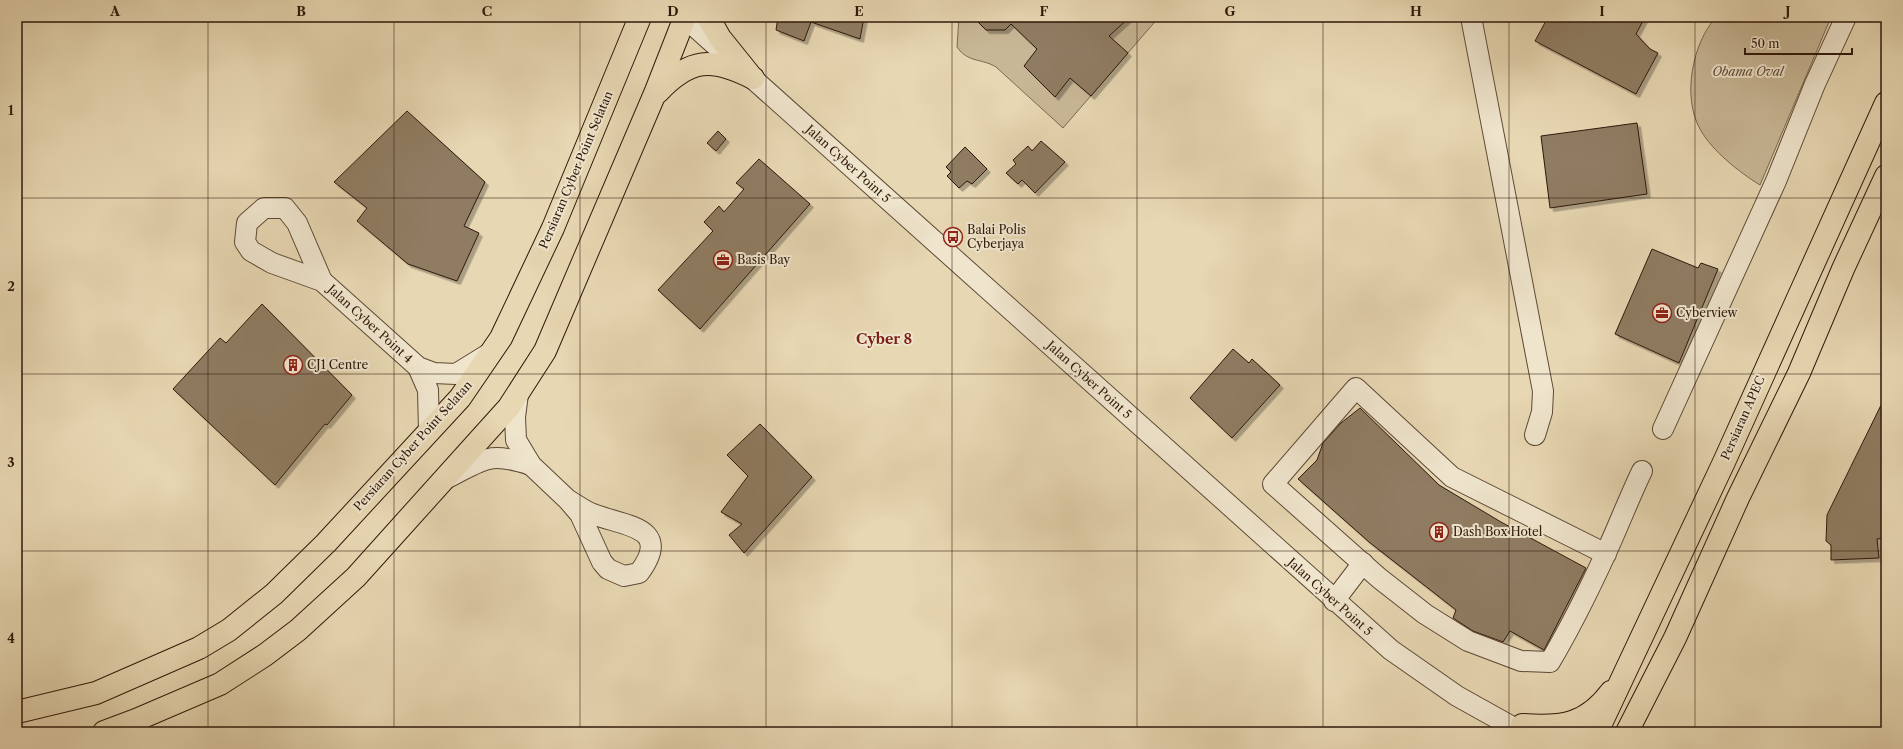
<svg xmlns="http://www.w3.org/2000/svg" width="1903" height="749" font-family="'Libre Caslon Text',serif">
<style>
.green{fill:#c8b796;stroke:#7c6850}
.building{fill:#8f7b62;stroke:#2f180b;filter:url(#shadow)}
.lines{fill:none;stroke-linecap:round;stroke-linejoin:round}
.minor-casing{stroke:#5d4835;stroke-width:22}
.major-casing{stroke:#2f180b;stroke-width:24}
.minor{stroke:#efe5cd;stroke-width:20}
.major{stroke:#e7d7b2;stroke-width:22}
.grid{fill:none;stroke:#2f180b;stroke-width:1;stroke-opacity:0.55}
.labels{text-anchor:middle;stroke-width:4;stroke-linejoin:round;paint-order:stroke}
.park-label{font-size:12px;font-style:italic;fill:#5d4835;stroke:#efe5cd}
.street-label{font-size:12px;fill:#2f180b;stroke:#efe5cd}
.poi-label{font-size:12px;fill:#2f180b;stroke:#efe5cd;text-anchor:start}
.quarter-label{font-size:14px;font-weight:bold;fill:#7a1f14;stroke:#efe5cd}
.neatline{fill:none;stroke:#2f180b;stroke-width:1.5}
.grid-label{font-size:13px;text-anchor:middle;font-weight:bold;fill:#2f180b}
</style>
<defs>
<filter id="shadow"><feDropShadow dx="3.5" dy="3.5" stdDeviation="0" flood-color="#0004"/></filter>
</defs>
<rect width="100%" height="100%" fill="#e7d7b2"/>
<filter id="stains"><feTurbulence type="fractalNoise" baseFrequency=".005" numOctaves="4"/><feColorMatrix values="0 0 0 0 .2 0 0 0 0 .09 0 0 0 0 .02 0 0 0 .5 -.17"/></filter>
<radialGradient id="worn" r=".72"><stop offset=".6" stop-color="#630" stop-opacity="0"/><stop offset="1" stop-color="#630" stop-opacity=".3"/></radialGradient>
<g class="green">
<path d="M959 17H1159L1063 128 996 67C981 58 968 63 957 47Z"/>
<path d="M1716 17H1831L1760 185C1739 172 1712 151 1700 129 1682 97 1692 44 1716 17Z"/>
</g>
<g class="building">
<path d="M778 17H864L860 39 811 22 804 41 776 30Z"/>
<path d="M973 17H1130L1109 36 1128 53 1091 96 1070 78 1055 97 1024 66 1037 49 1011 24 1005 30H986Z"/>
<path d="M1548 17H1645L1636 34 1650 49 1658 53 1636 94 1535 41Z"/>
<path d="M407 111 485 182 464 226 479 233 457 281 408 264 357 221 367 208 334 182Z"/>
<path d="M1637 123 1647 194 1550 208 1541 136Z"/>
<path d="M718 131 726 139 716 151 707 143Z"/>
<path d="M1041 141 1065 162 1035 193 1022 180 1018 184 1006 173 1016 164 1013 160 1028 146 1032 151Z"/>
<path d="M965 147 987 169 972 184 967 181 959 188 947 176 951 172 946 167Z"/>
<path d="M759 159 810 204 700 329 658 290 713 231 704 222 719 206 724 212 744 189 736 183Z"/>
<path d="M1652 249 1698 268 1701 263 1718 269 1679 363 1615 334Z"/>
<path d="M262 304 352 395 327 425 325 424 275 485 173 389 220 338 226 343Z"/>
<path d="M1233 349 1249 363 1252 359 1280 385 1232 438 1190 398Z"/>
<path d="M1886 395V538L1877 539 1879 558 1831 560V545L1826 541 1827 515Z"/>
<path d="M1360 408 1439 485 1501 522 1586 568 1544 650 1510 631 1503 642 1473 631 1453 618 1456 610 1369 542 1298 479 1317 460 1323 443 1341 423Z"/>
<path d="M760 424 812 477 744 553 729 535 742 524 721 512 748 476 727 455Z"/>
</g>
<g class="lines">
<defs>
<g id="minor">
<path d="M684 17 1391 650 1457 696 1509 725 1515 732"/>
<path d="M1471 17 1543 391 1542 412 1535 435"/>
<path d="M322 281 297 223 285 208H264L247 223 245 242 251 251 272 263 322 281 418 367 434 373 456 374 490 353"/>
<path d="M418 367 428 390 429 431"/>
<path d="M518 394 515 417 516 440 531 465 568 500 580 514 602 562 608 569 624 576 639 573C674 526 623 526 593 514 584 511 576 504 568 500"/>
<path d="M1663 429 1776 181 1815 84 1846 17"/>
<path d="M447 478C485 459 489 451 531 465"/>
<path d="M1606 554 1452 477 1356 388 1273 484 1379 578 1425 614 1468 641 1521 661 1550 662C1570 628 1588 592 1605 555 1618 527 1629 498 1642 471"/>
<path d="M1334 601 1363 563"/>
</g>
<g id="major">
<path d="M708 17 720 38 749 74"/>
<path d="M658 92C690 58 712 57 753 78"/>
<path d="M17 712 96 693 199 648 229 630 274 594 326 543 460 398 501 338 553 228 640 17"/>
<path d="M1522 725C1562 728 1586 725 1611 692"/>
<path d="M104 732 136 720 220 684 265 655 298 630 356 577 509 407 545 351 656 91 685 17"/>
<path d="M1597 732 1724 462 1886 103"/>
<path d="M1627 732 1675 638 1738 498 1799 373 1843 269 1886 176"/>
</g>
</defs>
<use href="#minor" class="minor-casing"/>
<use href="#major" class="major-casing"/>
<use href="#minor" class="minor"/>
<use href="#major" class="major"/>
</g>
<path class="grid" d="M208 17V732M394 17V732M580 17V732M766 17V732M952 17V732M1137 17V732M1323 17V732M1509 17V732M1695 17V732M17 198H1886M17 374H1886M17 551H1886"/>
<defs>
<symbol id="bus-ring" viewBox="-11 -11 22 22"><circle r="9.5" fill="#efe5cd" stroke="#8f2418" stroke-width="1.5"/><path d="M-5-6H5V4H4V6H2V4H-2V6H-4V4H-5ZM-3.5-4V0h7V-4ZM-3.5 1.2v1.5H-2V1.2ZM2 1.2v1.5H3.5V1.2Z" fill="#8f2418"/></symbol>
<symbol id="office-ring" viewBox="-11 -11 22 22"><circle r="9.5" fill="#efe5cd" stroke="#8f2418" stroke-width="1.5"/><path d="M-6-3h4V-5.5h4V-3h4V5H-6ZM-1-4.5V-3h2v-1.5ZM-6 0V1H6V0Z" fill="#8f2418"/></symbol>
<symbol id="building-ring" viewBox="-11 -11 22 22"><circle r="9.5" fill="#efe5cd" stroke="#8f2418" stroke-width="1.5"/><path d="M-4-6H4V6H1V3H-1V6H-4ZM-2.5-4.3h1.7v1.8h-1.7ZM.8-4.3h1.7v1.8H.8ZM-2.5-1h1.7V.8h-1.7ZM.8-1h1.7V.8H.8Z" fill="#8f2418"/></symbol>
</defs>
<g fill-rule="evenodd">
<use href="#bus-ring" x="942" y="226" width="22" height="22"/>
<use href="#office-ring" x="712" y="249" width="22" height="22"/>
<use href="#office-ring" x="1651" y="302" width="22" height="22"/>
<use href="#building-ring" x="282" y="354" width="22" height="22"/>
<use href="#building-ring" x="1428" y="521" width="22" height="22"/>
</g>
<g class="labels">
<g class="park-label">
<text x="1748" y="76">Obama Oval</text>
</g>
<g class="street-label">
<text transform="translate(848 164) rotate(42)" y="4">Jalan Cyber Point 5</text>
<text transform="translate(576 170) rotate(-67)" y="4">Persiaran Cyber Point Selatan</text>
<text transform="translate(370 324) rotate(42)" y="4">Jalan Cyber Point 4</text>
<text transform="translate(1089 380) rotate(42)" y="4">Jalan Cyber Point 5</text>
<text transform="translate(1743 418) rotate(-66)" y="4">Persiaran APEC</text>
<text transform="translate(413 446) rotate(-48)" y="4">Persiaran Cyber Point Selatan</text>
<text transform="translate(1330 597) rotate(42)" y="4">Jalan Cyber Point 5</text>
</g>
<g class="poi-label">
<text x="967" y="234">Balai Polis<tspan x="967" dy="14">Cyberjaya</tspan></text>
<text x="737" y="264">Basis Bay</text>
<text x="1676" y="317">Cyberview</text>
<text x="307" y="369">CJ1 Centre</text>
<text x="1453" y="536">Dash Box Hotel</text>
</g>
<g class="quarter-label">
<text x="884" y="344">Cyber 8</text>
</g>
</g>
<rect width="1903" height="749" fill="none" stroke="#e7d7b2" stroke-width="44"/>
<path d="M1745 48v6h107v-6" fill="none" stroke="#2f180b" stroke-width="2"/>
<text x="1751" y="48" font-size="12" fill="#2f180b" stroke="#efe5cd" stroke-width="3" paint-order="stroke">50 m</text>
<rect x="22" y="22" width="1859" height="705" class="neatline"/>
<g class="grid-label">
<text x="115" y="16">A</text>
<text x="301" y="16">B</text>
<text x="487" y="16">C</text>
<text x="673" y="16">D</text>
<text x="859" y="16">E</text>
<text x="1044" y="16">F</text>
<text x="1230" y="16">G</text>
<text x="1416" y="16">H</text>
<text x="1602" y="16">I</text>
<text x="1788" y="16">J</text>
<text x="11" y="115">1</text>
<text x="11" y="291">2</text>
<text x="11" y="467">3</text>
<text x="11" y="643">4</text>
</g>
<rect width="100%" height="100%" filter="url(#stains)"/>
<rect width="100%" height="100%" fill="url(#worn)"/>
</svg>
